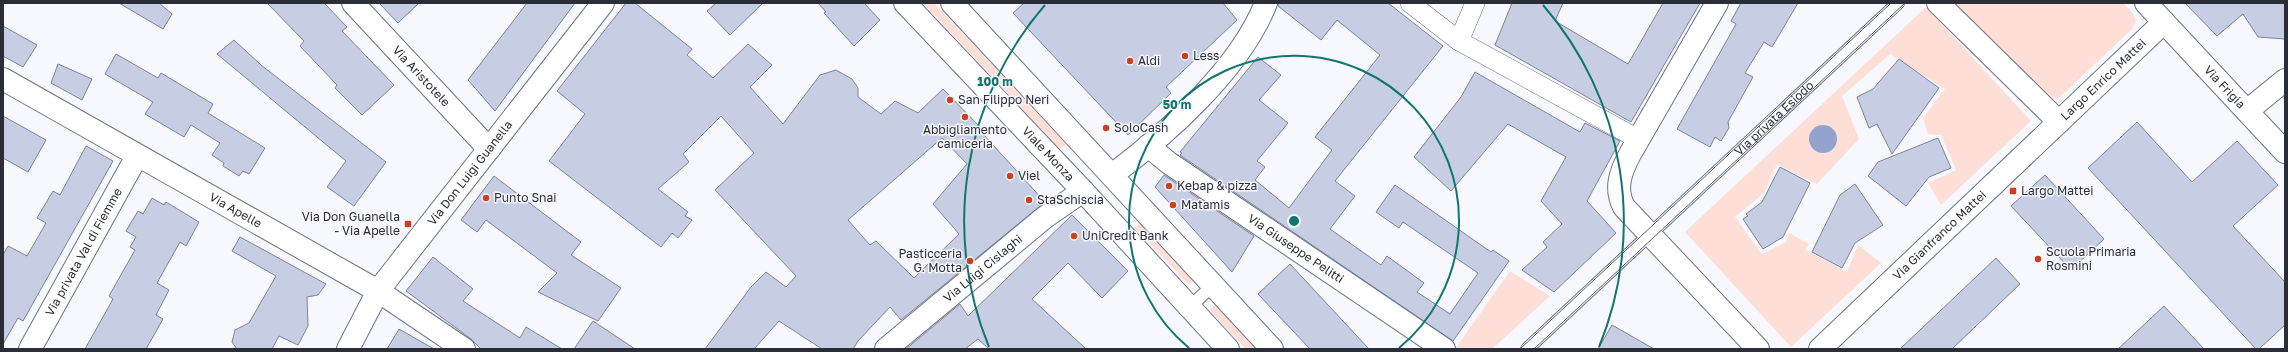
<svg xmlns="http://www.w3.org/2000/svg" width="2288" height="352" font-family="'Golos Text',sans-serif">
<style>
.green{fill:#fddfd7}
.water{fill:#94a3cd}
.building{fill:#c7cee3;stroke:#7c8396;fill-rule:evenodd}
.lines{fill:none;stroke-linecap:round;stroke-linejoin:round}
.service-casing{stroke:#6d7486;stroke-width:14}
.pedestrian-casing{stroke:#6d7486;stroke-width:20}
.minor-casing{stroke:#6d7486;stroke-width:24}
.primary-casing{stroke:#6d7486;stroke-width:24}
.service{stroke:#fff;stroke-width:12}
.pedestrian{stroke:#fff;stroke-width:19}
.minor{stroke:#fff;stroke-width:22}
.primary{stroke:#fff;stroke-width:22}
.tram{stroke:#5e6067;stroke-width:1}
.ring{fill:none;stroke:#0f766e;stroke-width:2}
.poi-dot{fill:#ca4023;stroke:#f7f8fd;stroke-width:1.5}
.labels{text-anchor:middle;stroke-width:3;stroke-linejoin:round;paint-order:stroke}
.poi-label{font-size:12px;fill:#2b2e36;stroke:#f7f8fd;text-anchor:start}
.street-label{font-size:12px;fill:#2b2e36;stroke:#f7f8fd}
.centre{fill:#0f766e;stroke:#f7f8fd;stroke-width:2}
.ring-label{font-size:12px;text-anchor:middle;font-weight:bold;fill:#0f766e;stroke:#f7f8fd;stroke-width:3;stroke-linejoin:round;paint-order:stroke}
</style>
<rect width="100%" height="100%" fill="#f7f8fd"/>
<g class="green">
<path d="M923 3H934L1066 144 1060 149Z"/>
<path d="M1945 3H2123L2133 13 2136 21 2132 29 2058 99 2014 77Z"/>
<path d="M1926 7 2031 121 1941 205 1928 183 1956 170 1941 135 1928 134 1923 118 1945 89 1890 54 1842 96 1859 139 1817 184 1777 164 1764 193 1735 217 1762 254 1786 242 1789 233 1809 244 1806 250 1847 272 1858 245 1881 263 1791 347 1685 232Z"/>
<path d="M1140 223 1191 279 1192 282 1189 285 1135 228Z"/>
<path d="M1510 271 1550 296 1492 349H1455Z"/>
<path d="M1217 305 1257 349H1246L1211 312V308Z"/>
</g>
<circle class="water" cx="1823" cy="139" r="14"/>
<g class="building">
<path d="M119 3H159L172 14 163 29Z"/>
<path d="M267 3H324L347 27 342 31 394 85 362 115 335 88 337 85 300 46 304 41Z"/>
<path d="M379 3H419L398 23Z"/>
<path d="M527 3H575L495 111 468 80Z"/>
<path d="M626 3H635L692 49 687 55 713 78 748 44 772 65 750 87 783 124 820 75 836 70 852 79 858 88V97L881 114 895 101 918 113 943 89 984 131 982 133 1045 202 901 320 890 307 858 341 853 349H822L779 321 754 349H705L751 287 766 272 786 287 796 276 715 190 754 153 721 116 683 154 689 162 658 189 688 212 685 216 692 220 678 238 672 233 661 247 549 161 585 114 557 91ZM942 138 967 164 933 204 959 234 914 278 876 241 870 245 848 220Z"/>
<path d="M716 3H763L730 35 707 11Z"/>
<path d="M818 3H864L880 20 854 46 824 13 826 12Z"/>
<path d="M1024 3H1223L1237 20 1166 87 1171 93 1128 135 1013 13Z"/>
<path d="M1278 3H1388L1443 46 1335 181 1355 196 1330 229 1381 265 1387 256 1424 283 1417 292 1450 314 1478 273 1403 222 1399 228 1376 212 1395 185 1491 252 1493 250 1509 261 1453 341 1180 155 1182 153 1180 152 1258 57 1281 75 1259 100 1288 123 1257 161 1265 167 1255 180 1289 208 1332 150 1315 137 1380 55 1337 20 1321 40 1278 6Z"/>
<path d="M1512 3H1563L1555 21 1628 64 1663 3H1700L1631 122 1495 45Z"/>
<path d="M1741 3H1798L1772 47 1764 42 1745 73 1753 77 1728 122 1729 128 1721 141 1715 137 1710 147 1677 129 1736 24 1731 21Z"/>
<path d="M2185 3H2285V39L2258 37 2243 14 2217 36Z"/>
<path d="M3 26 37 45 23 67 3 56Z"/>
<path d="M234 40 261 65 386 162 354 206 327 187 346 161 217 54Z"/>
<path d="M116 54 158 78 161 73 213 104 208 113 265 148 249 174 243 171 239 176 223 166 224 163 212 155 220 143 191 125 184 137 145 114 153 102 105 74Z"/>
<path d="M1899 59 1939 88 1892 154 1877 124 1869 128 1857 97 1873 89Z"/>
<path d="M58 64 92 79 82 100 51 83Z"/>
<path d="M1475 72 1580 132 1585 123 1620 141 1587 201 1616 233 1554 292 1522 270 1547 247 1543 242 1562 224 1541 201 1566 157 1508 124 1451 191 1414 157 1461 97Z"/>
<path d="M3 116 46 140 28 172 3 158Z"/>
<path d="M2137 122 2192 182 2237 141 2278 185 2233 226 2285 282V325L2259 349H2256L2088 168Z"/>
<path d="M1938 138 1951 168 1929 177 1906 206 1868 176 1878 162Z"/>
<path d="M86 146 113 161 23 321 18 318 3 344V255L8 246 27 256 46 223 37 218 53 191 60 195Z"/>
<path d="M1780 167 1810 183 1783 237 1763 249 1743 219 1748 216 1746 214 1762 202Z"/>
<path d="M1164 175 1254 236 1232 272 1155 187Z"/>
<path d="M2045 175 2104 239 2071 270 2011 206Z"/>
<path d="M494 176 581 242 571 255 621 288 598 321 538 292 557 273 486 220 477 232 461 220Z"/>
<path d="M1855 184 1883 225 1855 243 1842 268 1812 252 1840 195Z"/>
<path d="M152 198 164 205 166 202 199 222 186 246 180 242 157 283 169 290 156 315 163 319 146 349H85L113 299 109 296 135 250 130 247 136 237 126 231 138 211 143 214Z"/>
<path d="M1072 215 1128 271 1102 298 1068 263 1032 299 1086 349H989L978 339 965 349H906L960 304 968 316Z"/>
<path d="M240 237 326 284 318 295 307 297 308 326 298 345 279 336 272 349H237L232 342 235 330 249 323 276 276 232 251Z"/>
<path d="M433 257 473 289 463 301 520 338 526 327 562 349H481L471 339 406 291Z"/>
<path d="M1996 258 2020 284 1952 349H1900Z"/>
<path d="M1290 264 1369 349H1310L1258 294Z"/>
<path d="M2164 306 2204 349H2118Z"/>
<path d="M593 321 635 349H574Z"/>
<path d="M1612 325 1654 349H1598Z"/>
<path d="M399 329 434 349H387Z"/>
</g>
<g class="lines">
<defs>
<g id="service">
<path d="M1190 307 1213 285"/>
<path id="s1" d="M1527 349 1898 3"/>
</g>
<g id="pedestrian">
<path d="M1410 3 1459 41"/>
<path d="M1475 3 1459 41 1638 139"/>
</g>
<g id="minor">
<path id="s2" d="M353 3 489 149"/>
<path d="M1717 3 1630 154C1621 171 1614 188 1624 207L1758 349"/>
<path d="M1938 3 2059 122"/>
<path id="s3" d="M2146 3 2285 152"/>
<path id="s4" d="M3 79 378 291 464 349"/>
<path d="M2247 111 2285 80"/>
<path id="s5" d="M1148 146 1169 163 1444 349"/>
<path d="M1112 175C1168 133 1240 69 1266 3"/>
<path id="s6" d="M30 349 137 156"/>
<path id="s7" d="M348 349 378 291 388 278 603 3"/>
<path id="s8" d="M886 349 1044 218 1083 191"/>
<path id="s9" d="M1820 349 2164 22"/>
</g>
<g id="primary">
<path id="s10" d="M905 3 1083 191 1228 349"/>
<path d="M952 3 1272 349"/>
</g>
</defs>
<use href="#service" class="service-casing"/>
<use href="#pedestrian" class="pedestrian-casing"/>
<use href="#minor" class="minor-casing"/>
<use href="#primary" class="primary-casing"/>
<use href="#service" class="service"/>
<use href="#pedestrian" class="pedestrian"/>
<use href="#minor" class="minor"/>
<use href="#primary" class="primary"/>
<g class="tram">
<path d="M1520 349 1891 3"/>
<path d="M1534 349 1905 3"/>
</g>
</g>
<g class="ring">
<path d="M1189 348A165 165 0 1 1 1399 348"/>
<path d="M989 347A330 330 0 0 1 1045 5M1543 5A330 330 0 0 1 1599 347"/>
</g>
<g class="poi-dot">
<circle cx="1185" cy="56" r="4"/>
<circle cx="1130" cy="61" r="4"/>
<circle cx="950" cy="100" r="4"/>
<circle cx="965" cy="117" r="4"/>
<circle cx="1106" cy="128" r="4"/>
<circle cx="1010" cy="176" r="4"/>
<circle cx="1169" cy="186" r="4"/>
<rect x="2009" y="187" width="8" height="8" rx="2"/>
<circle cx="486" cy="198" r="4"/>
<circle cx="1029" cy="200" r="4"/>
<circle cx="1173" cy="205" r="4"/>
<rect x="404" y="220" width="8" height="8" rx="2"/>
<circle cx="1074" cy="236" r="4"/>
<circle cx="2038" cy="259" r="4"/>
<circle cx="970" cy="261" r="4"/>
</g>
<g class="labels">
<g class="poi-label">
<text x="1193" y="60">Less</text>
<text x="1138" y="65">Aldi</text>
<text x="958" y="104">San Filippo Neri</text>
<text x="1114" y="132">SoloCash</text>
<text x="965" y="134" text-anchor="middle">Abbigliamento<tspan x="965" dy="14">camiceria</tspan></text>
<text x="1018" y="180">Viel</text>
<text x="1177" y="190">Kebap &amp; pizza</text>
<text x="2021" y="195">Largo Mattei</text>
<text x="494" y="202">Punto Snai</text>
<text x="1037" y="204">StaSchiscia</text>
<text x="1181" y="209">Matamis</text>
<text x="400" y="221" text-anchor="end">Via Don Guanella<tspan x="400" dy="14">- Via Apelle</tspan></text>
<text x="1082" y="240">UniCredit Bank</text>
<text x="2046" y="256">Scuola Primaria<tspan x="2046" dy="14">Rosmini</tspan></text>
<text x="962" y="258" text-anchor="end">Pasticceria<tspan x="962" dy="14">G. Motta</tspan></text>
</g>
<g class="street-label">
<text dy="4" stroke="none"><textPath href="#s2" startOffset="100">Via Aristotele</textPath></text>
<text dy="4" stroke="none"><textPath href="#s9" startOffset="391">Largo Enrico Mattei</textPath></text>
<text dy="4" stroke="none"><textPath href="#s3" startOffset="115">Via Frigia</textPath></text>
<text dy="4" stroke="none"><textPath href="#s1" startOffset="338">Via privata Esiodo</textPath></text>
<text dy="4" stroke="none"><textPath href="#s10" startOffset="208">Viale Monza</textPath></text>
<text dy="4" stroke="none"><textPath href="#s7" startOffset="215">Via Don Luigi Guanella</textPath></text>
<text dy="4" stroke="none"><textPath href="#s4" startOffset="267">Via Apelle</textPath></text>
<text dy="4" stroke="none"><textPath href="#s9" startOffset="165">Via Gianfranco Mattei</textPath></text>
<text dy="4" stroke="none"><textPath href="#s5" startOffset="180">Via Giuseppe Pelitti</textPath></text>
<text dy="4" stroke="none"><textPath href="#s6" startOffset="111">Via privata Val di Fiemme</textPath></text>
<text dy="4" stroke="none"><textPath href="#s8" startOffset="126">Via Luigi Cislaghi</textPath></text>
</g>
</g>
<circle cx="1294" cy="221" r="6" class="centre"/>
<g class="ring-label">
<text x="995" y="86">100 m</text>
<text x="1177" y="109">50 m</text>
</g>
<rect width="2288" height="352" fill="none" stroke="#2b2e36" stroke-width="8"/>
</svg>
